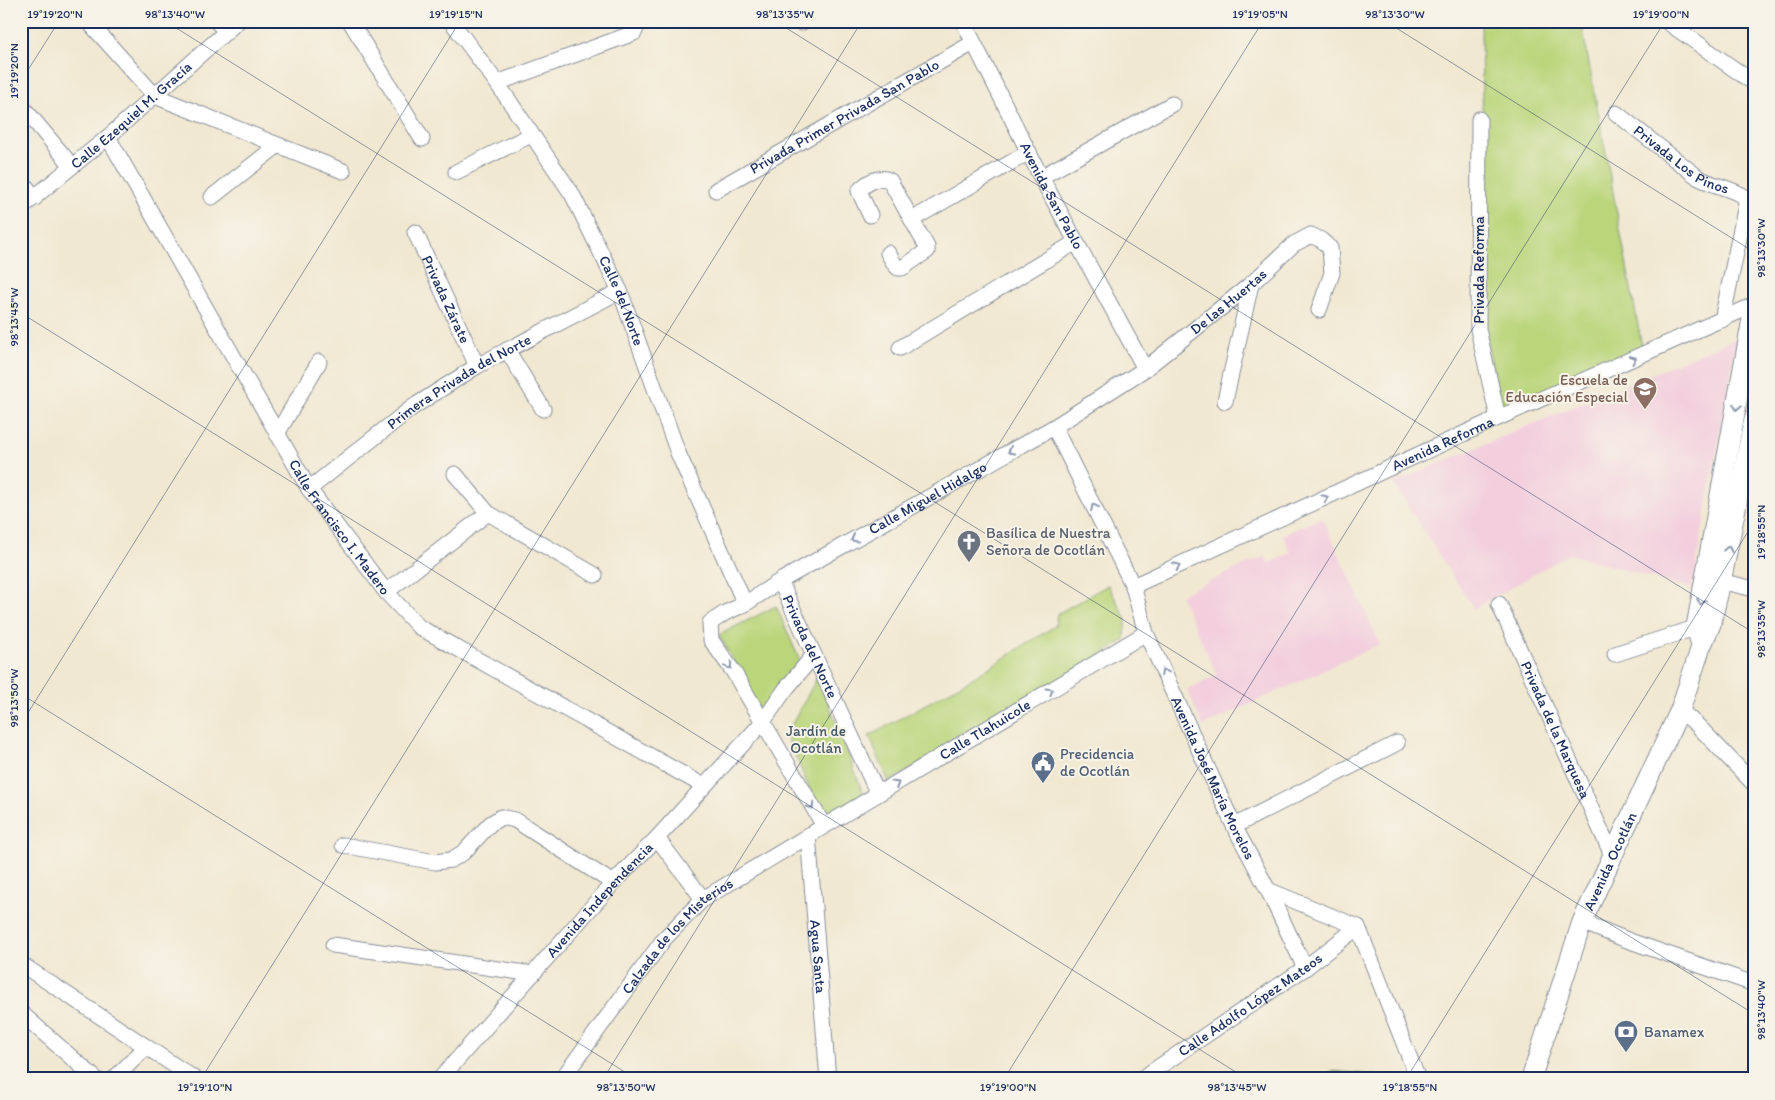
<svg xmlns="http://www.w3.org/2000/svg" width="1775" height="1100" font-family="Itim,sans-serif">
<style>
.built{fill:#f3cfde}
.green{fill:#bad57a;stroke:#6a826c}
.forest{fill:#93b66a;stroke:#577264}
.lines{fill:none;stroke-linecap:round;stroke-linejoin:round}
.minor-casing{stroke:#868c98;stroke-width:17}
.major-casing{stroke:#868c98;stroke-width:21}
.minor{stroke:#fff;stroke-width:15}
.major{stroke:#fff;stroke-width:19}
.oneway{stroke:#8d97ae}
.ticks{fill:none;stroke:#1b2f5e;stroke-width:1;stroke-opacity:0.45}
.labels{text-anchor:middle;stroke-width:4;stroke-linejoin:round;paint-order:stroke}
.street-label{font-size:15px;fill:#1b2f5e;stroke:#f7f3e8}
.education-label{font-size:15px;fill:#785e54;stroke:#f7f3e8;text-anchor:end}
.worship-label{font-size:15px;fill:#5b616d;stroke:#f7f3e8;text-anchor:start}
.park-label{font-size:15px;fill:#435865;stroke:#f7f3e8}
.service-label{font-size:15px;fill:#4e5e75;stroke:#f7f3e8;text-anchor:start}
.neatline{fill:none;stroke:#1b2f5e;stroke-width:2}
.ticks-label{font-size:12px;text-anchor:middle;fill:#1b2f5e}
</style>
<rect width="100%" height="100%" fill="#f7f3e8"/>
<filter id="ink" filterUnits="userSpaceOnUse"><feTurbulence type="fractalNoise" baseFrequency=".02" numOctaves="2"/><feDisplacementMap in="SourceGraphic" scale="10" xChannelSelector="R" yChannelSelector="G"/><feConvolveMatrix kernelMatrix="1 2 1 2 8 2 1 2 1" color-interpolation-filters="sRGB"/></filter>
<filter id="wash" filterUnits="userSpaceOnUse"><feTurbulence type="fractalNoise" baseFrequency=".0096" numOctaves="4" result="noise"/><feDisplacementMap in="SourceGraphic" scale="20" xChannelSelector="R" yChannelSelector="G"/><feGaussianBlur stdDeviation="1.12" result="paint"/><feColorMatrix in="noise" values="0 0 0 0 0 0 0 0 0 0 0 0 0 0 0 0 0 1.4 0 .05"/><feComposite in="paint" operator="in"/></filter>
<g filter="url(#wash)">
<rect width="100%" height="100%" fill="#f1e8d1"/>
<g class="built">
<path d="M1737 338 1692 589 1569 554 1474 609 1393 483Z"/>
<path d="M1322 517 1380 644 1203 726 1187 690 1217 675 1180 595 1265 556 1269 563 1291 553 1283 535Z"/>
</g>
<g class="green">
<path d="M1481 21H1581L1642 347 1501 410 1485 332Z"/>
<path d="M1108 585 1126 619 1125 640 889 782 869 736 974 677 1055 626 1057 614Z"/>
<path d="M776 606 800 661 761 712 719 635Z"/>
<path d="M818 676 865 798 825 824 786 735Z"/>
</g>
<path class="forest" d="M1331 1071 1383 1076V1079H1325Z"/>
</g>
<g filter="url(#ink)">
<g class="lines">
<defs>
<g id="minor">
<path d="M88 21 155 96 343 171"/>
<path d="M216 21 227 32"/>
<path d="M350 21 422 139"/>
<path id="s1" d="M451 21 497 83 572 194 620 291 678 453 745 604"/>
<path id="s2" d="M963 21 1041 177 1145 369"/>
<path d="M1666 21 1754 83"/>
<path d="M801 23 804 21"/>
<path d="M497 83 634 33 639 21"/>
<path d="M21 105 72 166"/>
<path id="s3" d="M1616 113 1699 178C1714 186 1731 188 1745 197L1746 205 1722 320"/>
<path d="M1479 119 1478 329 1498 418"/>
<path id="s4" d="M108 137 309 489 386 592 419 627 704 786"/>
<path d="M456 172 531 135"/>
<path d="M1041 177 1172 104"/>
<path d="M21 180 35 198"/>
<path id="s5" d="M716 190 973 43"/>
<path d="M212 197 278 145"/>
<path id="s6" d="M21 208 108 137 238 21"/>
<path d="M870 215 859 191C866 183 880 174 890 181L927 247V251L902 268H898L895 265 888 253"/>
<path d="M913 219 1029 152"/>
<path id="s7" d="M415 232 477 366"/>
<path d="M900 348 1076 242"/>
<path d="M507 350 543 409"/>
<path d="M1225 401 1251 284"/>
<path id="s8" d="M1054 427 1133 586 1146 633 1234 826 1268 890 1305 968"/>
<path d="M277 434 319 362"/>
<path d="M455 474 488 513 595 575"/>
<path id="s9" d="M309 489 413 407 477 366 620 291"/>
<path d="M1711 579 1754 589"/>
<path id="s10" d="M780 581 878 794"/>
<path id="s11" d="M1133 586 1498 418 1754 305"/>
<path d="M386 592 488 513"/>
<path id="s12" d="M1499 604 1612 855"/>
<path d="M1615 654 1707 624"/>
<path d="M1680 710 1698 726 1754 784"/>
<path id="s13" d="M824 826 733 671 711 640 710 623 725 613 745 604 780 581 1054 427 1145 369 1251 284 1294 244 1311 235 1321 240 1330 248 1332 273 1319 310"/>
<path d="M1234 826 1397 743"/>
<path id="s14" d="M808 835 828 1079"/>
<path d="M657 838 703 899"/>
<path d="M343 845 435 862 451 860 464 852 490 824 501 817 515 820 613 883"/>
<path d="M1268 890 1358 927 1418 1079"/>
<path d="M1582 922 1627 940 1754 984"/>
<path d="M333 945 533 974"/>
<path d="M21 964 195 1079"/>
<path d="M21 1013 96 1079"/>
<path d="M114 1079 146 1047"/>
<path id="s15" d="M440 1079 613 883 657 838 762 723 785 690 813 656"/>
<path id="s16" d="M562 1079 664 939 703 899 1146 633"/>
<path id="s17" d="M1141 1079 1305 968 1358 927"/>
</g>
<g id="major">
<path d="M1701 645 1696 627 1754 308"/>
<path id="s18" d="M1531 1079 1582 922 1680 710 1701 647 1711 624 1721 582 1754 419"/>
</g>
</defs>
<use href="#minor" class="minor-casing"/>
<use href="#major" class="major-casing"/>
<use href="#minor" class="minor"/>
<use href="#major" class="major"/>
</g>
<defs><path id="oneway-chevron" d="M-2-3.5L2.5 0L-2 3.5" fill="none" stroke-width="1.6" stroke-linecap="round" stroke-linejoin="round" transform="scale(1.25)"/></defs>
<g class="oneway">
<use href="#oneway-chevron" transform="translate(1633 359) rotate(-24)"/>
<use href="#oneway-chevron" transform="translate(1737 407) rotate(100)"/>
<use href="#oneway-chevron" transform="translate(1011 451) rotate(151)"/>
<use href="#oneway-chevron" transform="translate(1325 498) rotate(-25)"/>
<use href="#oneway-chevron" transform="translate(1094 507) rotate(-116)"/>
<use href="#oneway-chevron" transform="translate(854 539) rotate(151)"/>
<use href="#oneway-chevron" transform="translate(1728 549) rotate(-79)"/>
<use href="#oneway-chevron" transform="translate(1177 566) rotate(-25)"/>
<use href="#oneway-chevron" transform="translate(1701 602) rotate(101)"/>
<use href="#oneway-chevron" transform="translate(729 666) rotate(56)"/>
<use href="#oneway-chevron" transform="translate(1164 672) rotate(-115)"/>
<use href="#oneway-chevron" transform="translate(1050 691) rotate(-31)"/>
<use href="#oneway-chevron" transform="translate(896 784) rotate(-31)"/>
<use href="#oneway-chevron" transform="translate(811 806) rotate(58)"/>
</g>
</g>
<path class="ticks" d="M165 21 1754 1014M775 21 1754 633M1385 21 1754 252M21 81 59 21M21 313 1247 1079M21 694 636 1079M21 724 460 21M21 1076 26 1079M201 1079 862 21M603 1079 1263 21M1004 1079 1665 21M1406 1079 1754 522"/>
<defs>
<symbol id="school-pin" viewBox="-11 -11 22 30"><path d="M0 17L-7.5 6A9.5 9.5 0 1 1 7.5 6Z" fill="#8d6e63" stroke="#f7f3e8"/><path d="M0-5L7-2L0 1L-7-2ZM-4 1L0 2.5L4 1V4Q0 6-4 4Z" fill="#fff"/></symbol>
<symbol id="church-pin" viewBox="-11 -11 22 30"><path d="M0 17L-7.5 6A9.5 9.5 0 1 1 7.5 6Z" fill="#6b7280" stroke="#f7f3e8"/><path d="M-1.2-6h2.4v3.5h3.3v2.4h-3.3V6h-2.4V-.1h-3.3v-2.4h3.3Z" fill="#fff"/></symbol>
<symbol id="civic-pin" viewBox="-11 -11 22 30"><path d="M0 17L-7.5 6A9.5 9.5 0 1 1 7.5 6Z" fill="#5c6f8a" stroke="#f7f3e8"/><path d="M-.6-6.5H3V-4.5H.6V-3L4-1V1h2V6H-6V1h2V-1L-.6-3ZM-1.2 2.5V6h2.4V2.5Z" fill="#fff"/></symbol>
<symbol id="bank-pin" viewBox="-11 -11 22 30"><path d="M0 17L-7.5 6A9.5 9.5 0 1 1 7.5 6Z" fill="#5c6f8a" stroke="#f7f3e8"/><path d="M-6-4H6V4H-6ZM0-2.3a2.3 2.3 0 1 0 0 4.6a2.3 2.3 0 1 0 0-4.6Z" fill="#fff"/></symbol>
</defs>
<g fill-rule="evenodd">
<use href="#school-pin" x="1631" y="375" width="28" height="38"/>
<use href="#church-pin" x="955" y="528" width="28" height="38"/>
<use href="#civic-pin" x="1029" y="749" width="28" height="38"/>
<use href="#bank-pin" x="1612" y="1018" width="28" height="38"/>
</g>
<g class="labels">
<g class="street-label">
<text dy="5" stroke="none"><textPath href="#s6" startOffset="144">Calle Ezequiel M. Gracía</textPath></text>
<text dy="5" stroke="none"><textPath href="#s5" startOffset="148">Privada Primer Privada San Pablo</textPath></text>
<text dy="5" stroke="none"><textPath href="#s3" startOffset="81">Privada Los Pinos</textPath></text>
<text dy="5" stroke="none"><textPath href="#s2" startOffset="196">Avenida San Pablo</textPath></text>
<text transform="translate(1479 270) rotate(-90)" y="5">Privada Reforma</text>
<text dy="5" stroke="none"><textPath href="#s7" startOffset="74">Privada Zárate</textPath></text>
<text dy="5" stroke="none"><textPath href="#s1" startOffset="329">Calle del Norte</textPath></text>
<text dy="5" stroke="none"><textPath href="#s13" startOffset="846">De las Huertas</textPath></text>
<text dy="5" stroke="none"><textPath href="#s9" startOffset="185">Primera Privada del Norte</textPath></text>
<text dy="5" stroke="none"><textPath href="#s11" startOffset="341">Avenida Reforma</textPath></text>
<text dy="5" stroke="none"><textPath href="#s13" startOffset="486">Calle Miguel Hidalgo</textPath></text>
<text dy="5" stroke="none"><textPath href="#s4" startOffset="454">Calle Francisco I. Madero</textPath></text>
<text dy="5" stroke="none"><textPath href="#s10" startOffset="72">Privada del Norte</textPath></text>
<text dy="5" stroke="none"><textPath href="#s12" startOffset="138">Privada de la Marquesa</textPath></text>
<text dy="5" stroke="none"><textPath href="#s16" startOffset="558">Calle Tlahuicole</textPath></text>
<text dy="5" stroke="none"><textPath href="#s8" startOffset="386">Avenida José María Morelos</textPath></text>
<text dy="5" stroke="none"><textPath href="#s18" startOffset="232">Avenida Ocotlán</textPath></text>
<text dy="5" stroke="none"><textPath href="#s15" startOffset="240">Avenida Independencia</textPath></text>
<text dy="5" stroke="none"><textPath href="#s16" startOffset="185">Calzada de los Misterios</textPath></text>
<text dy="5" stroke="none"><textPath href="#s14" startOffset="122">Agua Santa</textPath></text>
<text dy="5" stroke="none"><textPath href="#s17" startOffset="132">Calle Adolfo López Mateos</textPath></text>
</g>
<g class="education-label">
<text x="1628" y="385">Escuela de<tspan x="1628" dy="17">Educación Especial</tspan></text>
</g>
<g class="worship-label">
<text x="986" y="538">Basílica de Nuestra<tspan x="986" dy="17">Señora de Ocotlán</tspan></text>
</g>
<g class="park-label">
<text x="816" y="736">Jardín de<tspan x="816" dy="17">Ocotlán</tspan></text>
</g>
<g class="service-label">
<text x="1060" y="759">Precidencia<tspan x="1060" dy="17">de Ocotlán</tspan></text>
<text x="1644" y="1037">Banamex</text>
</g>
</g>
<rect width="1775" height="1100" fill="none" stroke="#f7f3e8" stroke-width="55"/>
<rect x="28" y="28" width="1720" height="1044" class="neatline"/>
<g class="ticks-label">
<text x="55" y="18">19°19'20"N</text>
<text x="175" y="18">98°13'40"W</text>
<text x="456" y="18">19°19'15"N</text>
<text x="785" y="18">98°13'35"W</text>
<text x="1260" y="18">19°19'05"N</text>
<text x="1395" y="18">98°13'30"W</text>
<text x="1661" y="18">19°19'00"N</text>
<text transform="translate(14 71) rotate(-90)" y="4">19°19'20"N</text>
<text transform="translate(1761 248) rotate(-90)" y="4">98°13'30"W</text>
<text transform="translate(14 317) rotate(-90)" y="4">98°13'45"W</text>
<text transform="translate(1761 532) rotate(-90)" y="4">19°18'55"N</text>
<text transform="translate(1761 629) rotate(-90)" y="4">98°13'35"W</text>
<text transform="translate(14 698) rotate(-90)" y="4">98°13'50"W</text>
<text transform="translate(1761 1010) rotate(-90)" y="4">98°13'40"W</text>
<text x="205" y="1091">19°19'10"N</text>
<text x="626" y="1091">98°13'50"W</text>
<text x="1008" y="1091">19°19'00"N</text>
<text x="1237" y="1091">98°13'45"W</text>
<text x="1410" y="1091">19°18'55"N</text>
</g>
</svg>
